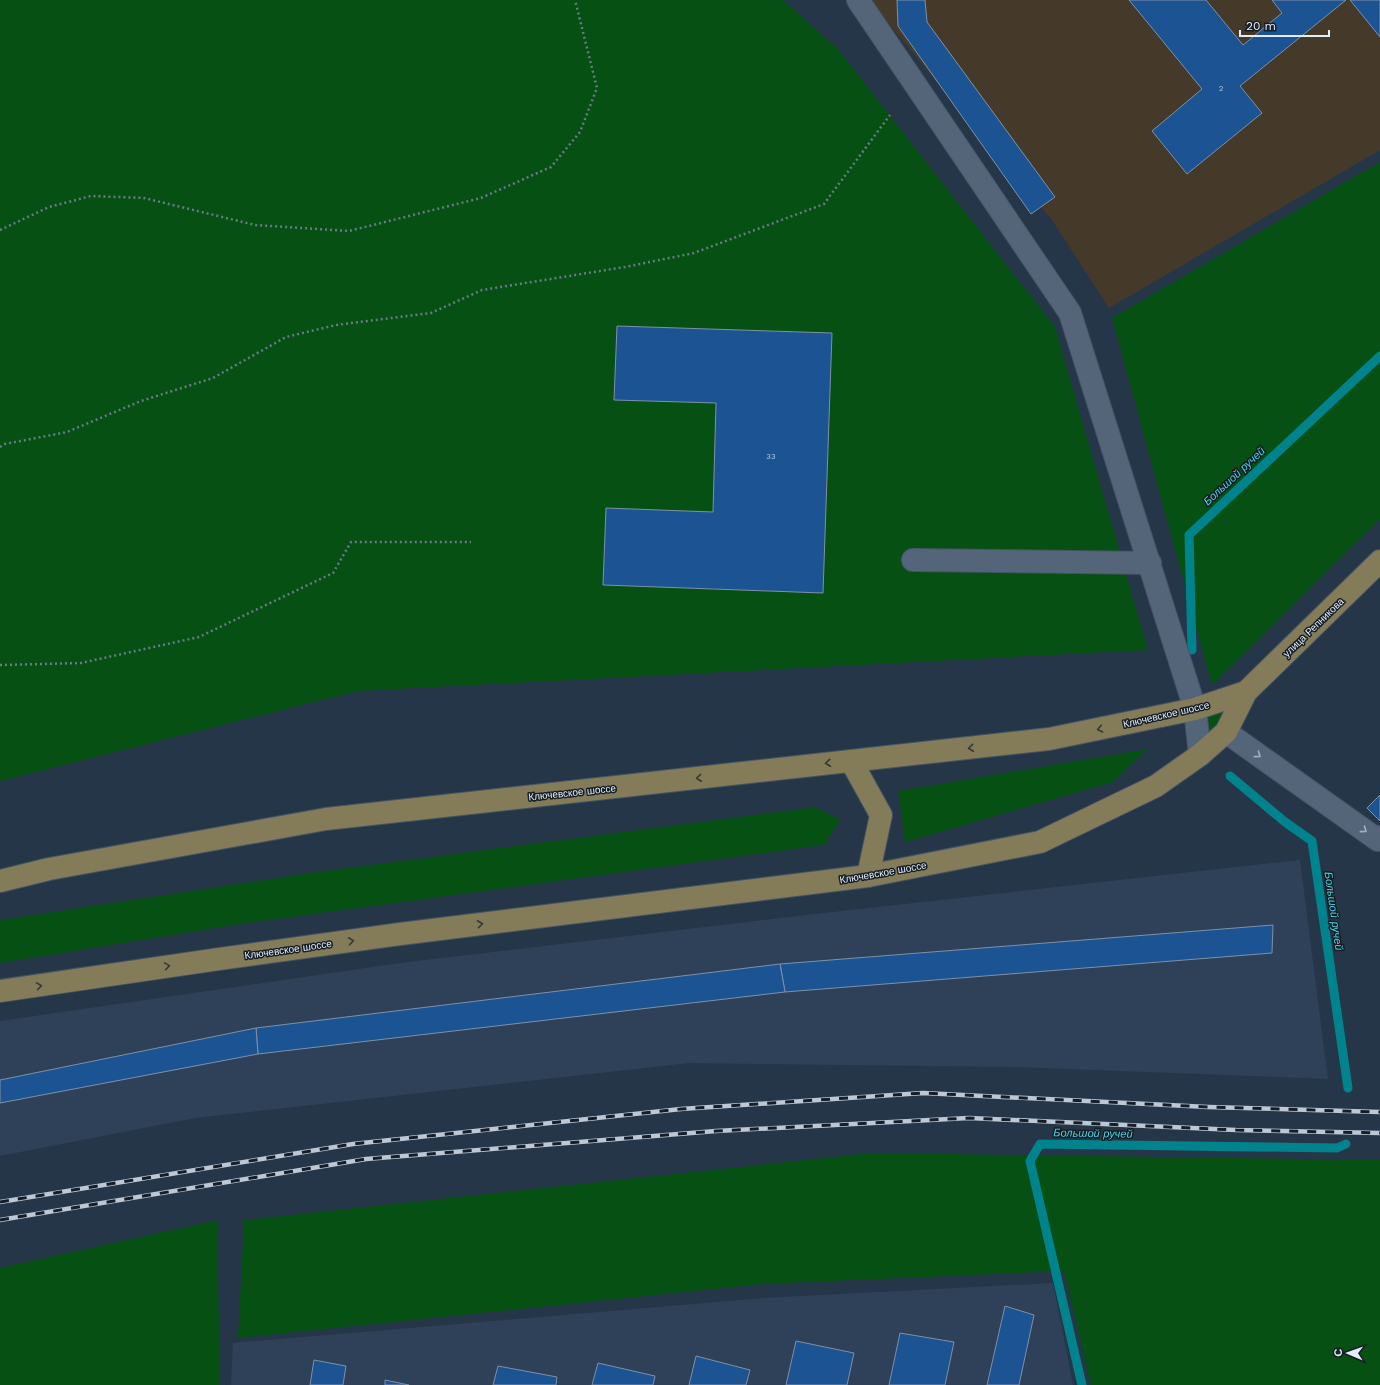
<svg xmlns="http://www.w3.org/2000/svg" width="1380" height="1385" font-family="'Work Sans',sans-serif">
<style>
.built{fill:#2e4159}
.education{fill:#453a2a}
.green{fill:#065013}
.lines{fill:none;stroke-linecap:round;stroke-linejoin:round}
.stream{stroke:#00838d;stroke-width:9}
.building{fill:#1c5493;stroke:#7f90a7}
.minor-casing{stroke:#465363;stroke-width:24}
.major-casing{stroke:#465363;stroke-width:24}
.path{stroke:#6b7989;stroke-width:2.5;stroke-dasharray:2 3;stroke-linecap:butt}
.minor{stroke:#54657a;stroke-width:22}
.major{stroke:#847b59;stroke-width:22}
.rail-casing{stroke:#bcc8d5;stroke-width:4.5}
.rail{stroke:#161d25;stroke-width:3;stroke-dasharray:9;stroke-linecap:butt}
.oneway{stroke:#373935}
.oneway2{stroke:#a3b0c0}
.labels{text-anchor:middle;stroke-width:3;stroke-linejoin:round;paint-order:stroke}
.number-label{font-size:8px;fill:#b2c8e0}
.street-label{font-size:10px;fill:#e4eefa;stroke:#161d25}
.water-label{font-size:11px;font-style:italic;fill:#47d4e2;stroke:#161d25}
</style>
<rect width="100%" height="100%" fill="#263649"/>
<g class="built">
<path d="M1300 860 1328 1079 1016 1067 689 1063 195 1118 0 1156V1021L400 963 806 915Z"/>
<path d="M1053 1283 1073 1385H231L233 1343 764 1298Z"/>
</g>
<path class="education" d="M869 0H1380V150L1109 308 1052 220Z"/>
<g class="green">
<path d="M0 0H783L837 48 1055 327 1148 650 358 691 0 781Z"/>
<path d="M1380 162V519L1212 685 1112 318Z"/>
<path d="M1246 709 1215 746 1204 713Z"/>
<path d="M1148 749 1113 782 905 842 898 791Z"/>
<path d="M815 807 841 820 824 845 240 924 0 963V920L317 872Z"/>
<path d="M871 1153 1380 1160V1385H1091L1064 1271 762 1284 238 1338 244 1220Z"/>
<path d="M217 1220 220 1385H0V1268Z"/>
</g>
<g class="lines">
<g class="stream">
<path d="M1192 650 1189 535 1380 356"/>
<path d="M1230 776 1285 822 1312 841 1348 1088"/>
<path d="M1082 1385 1030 1161 1040 1144 1337 1148 1346 1144"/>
</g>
</g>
<g class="building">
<path d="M897 0H925L927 22 1055 197 1031 214 898 26Z"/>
<path d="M1129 0H1206L1243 45 1282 13 1272 0H1346L1240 86 1262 113 1187 174 1152 131 1202 89Z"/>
<path d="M1350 0H1380V37Z"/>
<path d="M617 326 832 333 823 593 603 585 606 508 713 512 716 403 614 400Z"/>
<path d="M1380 795V821L1367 808Z"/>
<path d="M1273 925 1272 953 785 992 780 964Z"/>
<path d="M780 964 785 992 258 1054 256 1028Z"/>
<path d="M256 1028 258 1054 0 1103V1080Z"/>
<path d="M1005 1306 1034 1315 1019 1385H987Z"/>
<path d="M900 1333 954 1342 945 1385H889Z"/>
<path d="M796 1341 854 1353 847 1385H786Z"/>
<path d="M696 1356 750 1370 746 1385H689Z"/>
<path d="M314 1360 346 1366 343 1385H310Z"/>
<path d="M598 1363 655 1376 653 1385H592Z"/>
<path d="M498 1366 557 1377 556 1385H493Z"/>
<path d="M385 1380 409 1385H385Z"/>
</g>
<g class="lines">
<defs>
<g id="minor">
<path d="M858 0 1070 313 1195 709 1200 755"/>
<path d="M913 560 1150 563"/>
<path d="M1226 732 1378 840 1380 837"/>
</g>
<g id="major">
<path d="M851 761 881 815 868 876"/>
<path d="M0 881 49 869 326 819 1049 739 1195 709 1246 692"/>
<path d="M0 991 219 959 400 934 868 876 1040 842 1156 786 1200 755 1226 732 1246 692 1380 561"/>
</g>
</defs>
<use href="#minor" class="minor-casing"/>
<use href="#major" class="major-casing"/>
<g class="path">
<path d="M0 230 49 207 91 196 144 198 255 225 349 231 481 198 551 167 580 132 597 88 575 0"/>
<path d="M0 447 5 444 67 432 141 401 213 378 286 337 336 325 431 313 482 290 625 267 694 253 824 204 890 115"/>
<path d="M0 665 81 663 199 637 333 573 351 542H471"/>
</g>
<use href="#minor" class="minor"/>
<use href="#major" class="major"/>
<defs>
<g id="rail">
<path d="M0 1202 353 1144 681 1109 923 1093 1208 1107 1380 1112"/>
<path d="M0 1220 366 1159 716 1131 969 1118 1236 1130 1380 1133"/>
</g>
</defs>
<use href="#rail" class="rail-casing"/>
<use href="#rail" class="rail"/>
</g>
<defs><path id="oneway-chevron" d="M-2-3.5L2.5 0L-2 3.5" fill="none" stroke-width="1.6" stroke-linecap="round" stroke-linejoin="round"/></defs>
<g class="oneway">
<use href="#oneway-chevron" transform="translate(1100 729) rotate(168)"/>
<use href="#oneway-chevron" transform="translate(971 748) rotate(174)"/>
<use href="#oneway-chevron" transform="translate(828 763) rotate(174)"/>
<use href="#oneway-chevron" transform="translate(699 778) rotate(174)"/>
<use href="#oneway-chevron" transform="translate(480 924) rotate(-7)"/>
<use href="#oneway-chevron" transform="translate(351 941) rotate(-8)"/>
<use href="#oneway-chevron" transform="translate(167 966) rotate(-9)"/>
<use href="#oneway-chevron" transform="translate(39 986) rotate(-9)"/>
</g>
<g class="oneway2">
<use href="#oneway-chevron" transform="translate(1258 755) rotate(36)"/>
<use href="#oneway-chevron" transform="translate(1364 830) rotate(36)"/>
</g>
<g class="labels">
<g class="number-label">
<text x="1221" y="91">2</text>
<text x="771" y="459">33</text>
</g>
<g class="street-label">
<text transform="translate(1313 627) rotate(-44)" y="4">улица Репникова</text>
<text transform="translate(1166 714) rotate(-13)" y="4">Ключевское шоссе</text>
<text transform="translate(572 792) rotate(-6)" y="4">Ключевское шоссе</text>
<text transform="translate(883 872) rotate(-10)" y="4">Ключевское шоссе</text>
<text transform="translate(288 949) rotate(-8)" y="4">Ключевское шоссе</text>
</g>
<g class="water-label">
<text transform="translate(1234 476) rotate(-43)" y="4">Большой ручей</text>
<text transform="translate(1334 911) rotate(82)" y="4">Большой ручей</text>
<text transform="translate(1093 1133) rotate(1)" y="4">Большой ручей</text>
</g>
</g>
<g transform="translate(1348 1353) rotate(272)" stroke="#161d25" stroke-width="3" paint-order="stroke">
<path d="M0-3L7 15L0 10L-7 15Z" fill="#e4eefa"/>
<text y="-6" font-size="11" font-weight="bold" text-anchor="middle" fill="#e4eefa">С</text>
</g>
<path d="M1240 30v6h89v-6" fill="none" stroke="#e4eefa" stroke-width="2"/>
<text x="1246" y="30" font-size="12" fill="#e4eefa" stroke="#161d25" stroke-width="3" paint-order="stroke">20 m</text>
</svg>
